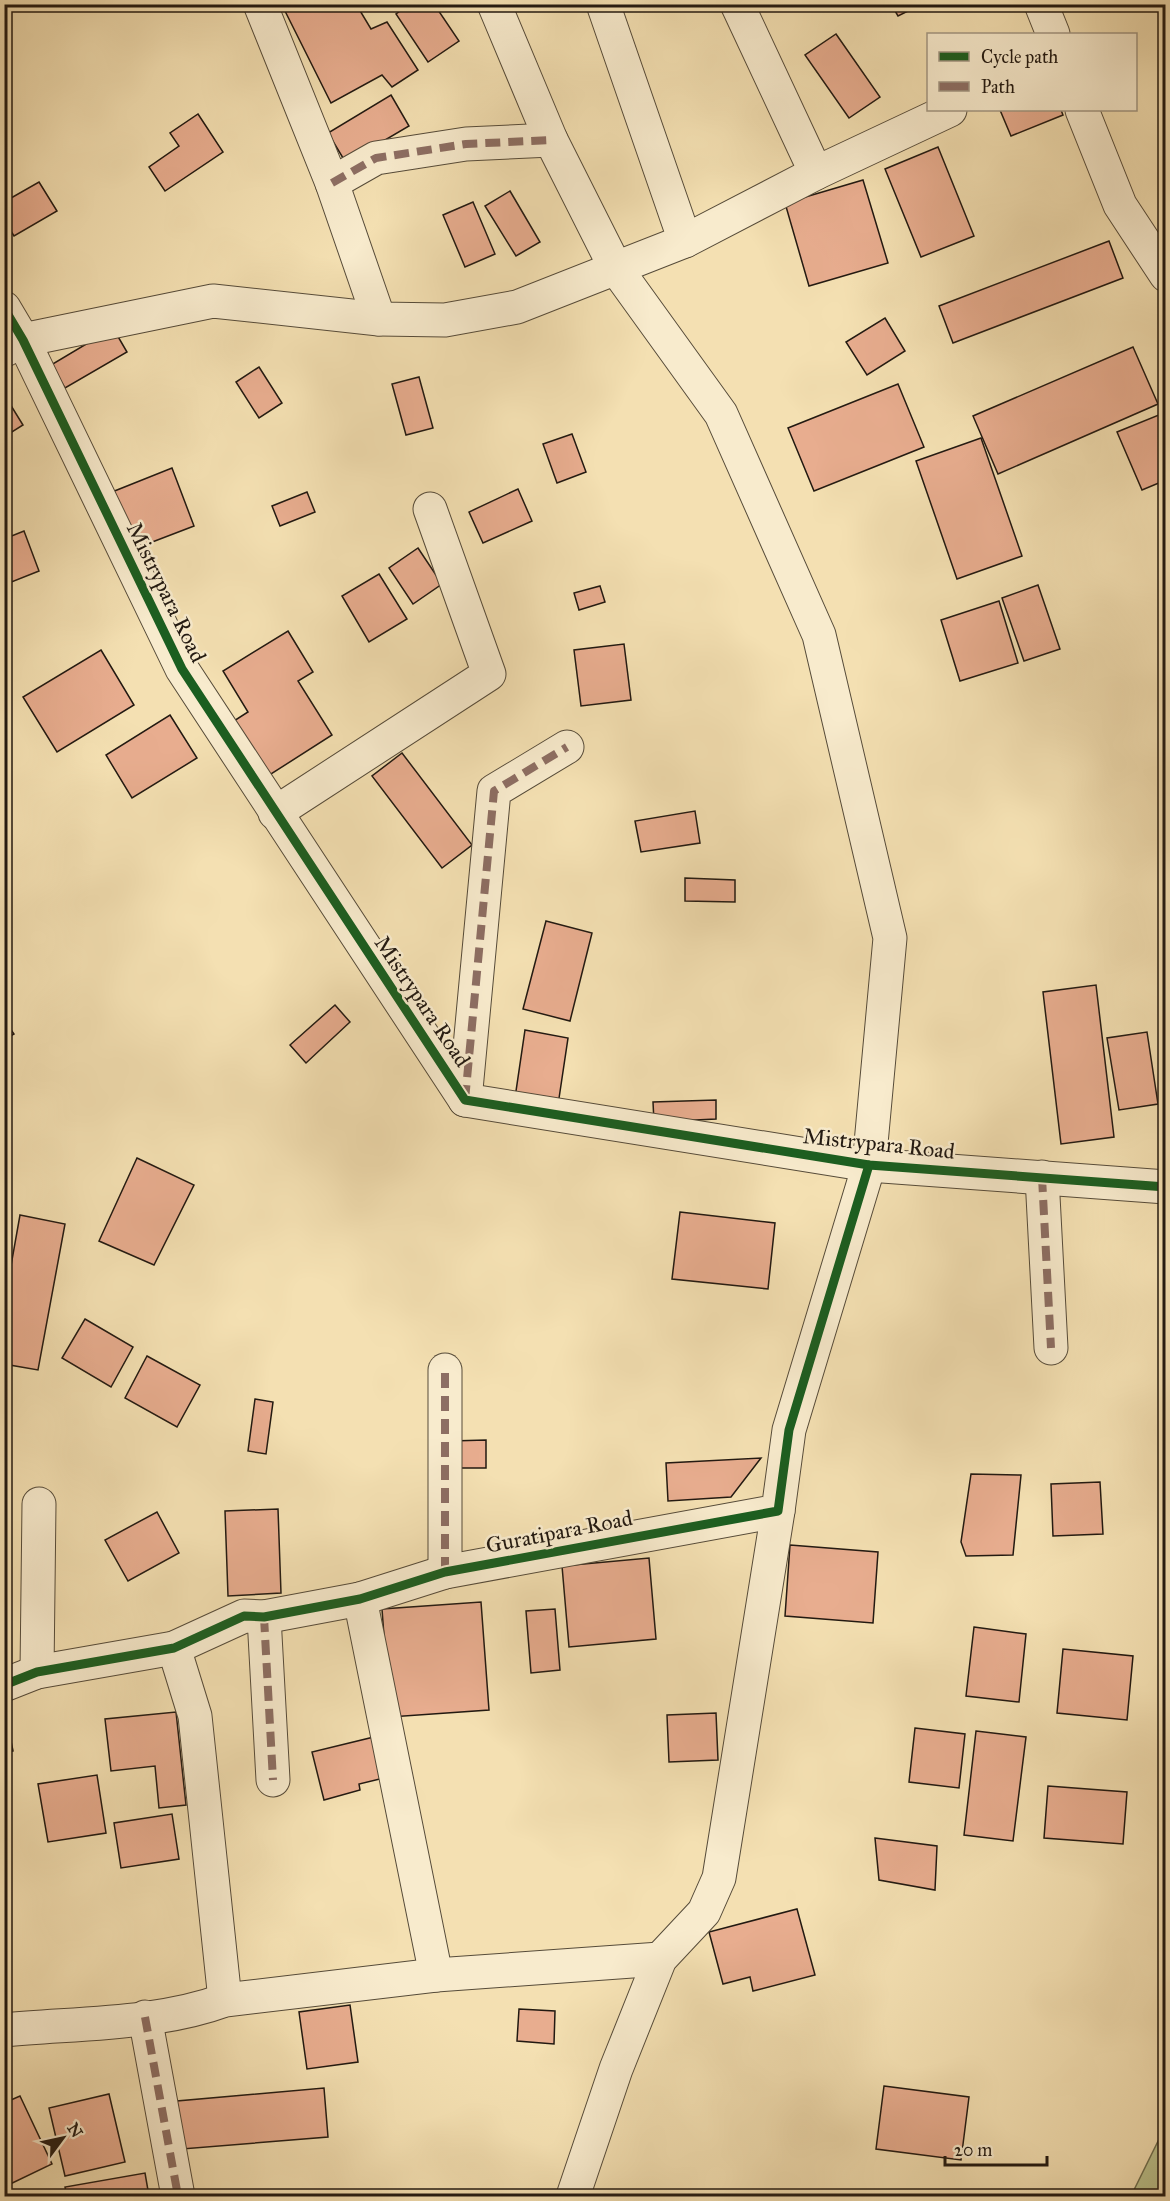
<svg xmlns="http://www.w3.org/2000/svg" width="1170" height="2201" font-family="'IM FELL Great Primer',serif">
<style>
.green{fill:#bbc28c;stroke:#6e6e4e;stroke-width:1.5}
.building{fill:#e8ad8f;stroke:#221911;stroke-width:1.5}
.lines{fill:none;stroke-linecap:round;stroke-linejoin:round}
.minor-casing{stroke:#564b39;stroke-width:35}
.minor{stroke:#f8ebcd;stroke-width:33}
.quiet{stroke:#8d6e63;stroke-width:8;stroke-dasharray:15 8;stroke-linecap:butt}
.cycleway-casing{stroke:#f8ebcd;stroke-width:13}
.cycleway{stroke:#1b5e20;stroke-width:9}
.labels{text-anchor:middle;stroke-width:5;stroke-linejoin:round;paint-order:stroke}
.street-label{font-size:22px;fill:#221911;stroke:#f8ebcd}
</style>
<rect width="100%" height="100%" fill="#f4e0b2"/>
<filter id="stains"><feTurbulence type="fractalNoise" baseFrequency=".00333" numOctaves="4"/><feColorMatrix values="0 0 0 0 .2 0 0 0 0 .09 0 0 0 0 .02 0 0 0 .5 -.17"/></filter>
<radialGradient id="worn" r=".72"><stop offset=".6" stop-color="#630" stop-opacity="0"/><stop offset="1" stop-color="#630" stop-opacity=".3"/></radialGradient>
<path class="green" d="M1165 2127V2196H1131Z"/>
<g class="building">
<path d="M295 4H356L371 29 387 22 418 70 392 87 382 75 331 103 285 11Z"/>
<path d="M410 4H434L459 41 428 62 396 14Z"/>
<path d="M891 4H922L898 16Z"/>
<path d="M836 34 880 97 849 118 805 55Z"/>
<path d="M391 95 409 126 346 163 328 133Z"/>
<path d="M1000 110H1061L1063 115 1011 136Z"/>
<path d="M198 114 223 152 165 191 149 167 179 146 170 133Z"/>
<path d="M938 147 974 236 921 257 885 169Z"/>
<path d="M863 180 888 263 809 286 785 203Z"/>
<path d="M39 182 57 211 14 236 4 220V202Z"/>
<path d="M510 191 540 242 516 256 485 206Z"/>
<path d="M473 202 495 254 465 267 443 215Z"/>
<path d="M1109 241 1123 278 953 343 939 306Z"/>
<path d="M885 318 905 351 867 375 846 342Z"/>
<path d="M113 328 127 352 65 388 51 365Z"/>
<path d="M1133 347 1158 404 998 474 973 416Z"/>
<path d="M259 367 282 403 259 418 236 382Z"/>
<path d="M419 377 433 428 406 435 392 384Z"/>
<path d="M898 384 924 447 814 491 788 428Z"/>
<path d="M10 404 23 425 4 437V408Z"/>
<path d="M1166 412V480L1142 490 1117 432Z"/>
<path d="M572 434 586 472 557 483 543 444Z"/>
<path d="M981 438 1022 556 957 579 916 461Z"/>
<path d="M172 468 194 526 134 549 112 492Z"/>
<path d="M518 489 532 521 483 543 469 512Z"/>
<path d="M307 492 315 512 280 526 272 506Z"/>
<path d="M24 531 39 571 4 585V539Z"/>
<path d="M418 548 442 584 413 604 389 568Z"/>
<path d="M379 574 407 619 369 642 342 596Z"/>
<path d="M1038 585 1060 649 1024 661 1002 598Z"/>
<path d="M600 586 605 602 579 610 574 593Z"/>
<path d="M999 601 1018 663 960 681 941 620Z"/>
<path d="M288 631 313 672 298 681 332 735 260 781 226 726 248 712 223 671Z"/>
<path d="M624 644 631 700 581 706 574 650Z"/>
<path d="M101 650 134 705 57 752 23 697Z"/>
<path d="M170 715 197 758 132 798 106 755Z"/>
<path d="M402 753 472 845 442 868 372 776Z"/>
<path d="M695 811 700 843 641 852 635 821Z"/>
<path d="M685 878 735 880V902L685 901Z"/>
<path d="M546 921 592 933 570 1021 523 1009Z"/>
<path d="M1096 985 1114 1137 1061 1144 1043 992Z"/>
<path d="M335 1005 350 1022 306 1063 290 1045Z"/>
<path d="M4 1020 14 1034 4 1040Z"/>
<path d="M525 1030 568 1038 558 1105 515 1098Z"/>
<path d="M1147 1032 1158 1104 1119 1110 1107 1038Z"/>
<path d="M716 1100V1119L654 1122 653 1102Z"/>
<path d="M137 1158 194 1185 154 1265 99 1241Z"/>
<path d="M680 1212 775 1223 768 1289 672 1279Z"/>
<path d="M20 1215 65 1224 38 1370 4 1364V1305Z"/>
<path d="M85 1319 133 1347 111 1387 62 1358Z"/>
<path d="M147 1356 200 1385 177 1427 125 1398Z"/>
<path d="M255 1399 273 1402 266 1454 248 1451Z"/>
<path d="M486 1440V1468H452L451 1441Z"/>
<path d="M761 1458 731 1497 668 1501 666 1463Z"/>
<path d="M971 1474 1021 1475 1013 1555 966 1556 961 1542Z"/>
<path d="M1100 1482 1103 1534 1053 1536 1051 1484Z"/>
<path d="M278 1509 281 1593 228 1596 225 1511Z"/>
<path d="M157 1512 179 1553 128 1581 105 1540Z"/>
<path d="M790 1545 878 1552 873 1623 785 1616Z"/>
<path d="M649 1558 656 1639 569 1647 562 1566Z"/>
<path d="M481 1602 489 1710 390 1717 382 1609Z"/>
<path d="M555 1609 560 1670 531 1673 526 1611Z"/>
<path d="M974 1627 1026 1634 1019 1702 966 1696Z"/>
<path d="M1063 1649 1133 1656 1127 1720 1057 1713Z"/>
<path d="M4 1707 13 1751 4 1753Z"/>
<path d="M176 1712 186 1805 159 1808 155 1766 111 1771 105 1719Z"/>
<path d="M716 1713 718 1760 669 1762 667 1715Z"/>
<path d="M915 1728 965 1734 959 1788 909 1782Z"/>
<path d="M976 1731 1026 1737 1013 1841 964 1835Z"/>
<path d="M378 1736 388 1777 359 1784 360 1790 324 1800 312 1752Z"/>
<path d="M97 1775 106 1833 48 1842 38 1784Z"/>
<path d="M1048 1786 1127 1792 1123 1844 1044 1838Z"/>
<path d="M172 1814 179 1859 121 1868 114 1823Z"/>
<path d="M875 1838 937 1846 935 1890 879 1880Z"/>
<path d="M797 1909 815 1975 753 1991 750 1977 723 1984 709 1932Z"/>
<path d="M350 2005 358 2062 307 2069 299 2012Z"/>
<path d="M519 2009 555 2011 554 2044 517 2041Z"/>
<path d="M884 2086 969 2097 961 2160 876 2149Z"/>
<path d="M324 2088 328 2137 182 2149 177 2101Z"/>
<path d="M109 2094 125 2162 65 2176 49 2108Z"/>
<path d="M20 2096 52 2164 4 2187V2103Z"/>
<path d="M145 2173 149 2196H67L65 2187Z"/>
</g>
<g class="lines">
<defs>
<g id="minor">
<path d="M260 4 332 183 379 319"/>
<path d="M603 4 685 241"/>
<path d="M737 4 816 173"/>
<path d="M1041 4 1053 34"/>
<path d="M1082 110 1120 205 1166 275"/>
<path d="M332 183 376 158 466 144 551 140"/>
<path d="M4 308 23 340 182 669 465 1100 869 1165 1166 1187"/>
<path d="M5 350 23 340 213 301 379 319 445 320 517 307 685 241 816 173 950 110"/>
<path d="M275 813 489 674 430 509"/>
<path d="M465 1100 494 791 567 747"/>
<path d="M1042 1177 1051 1348"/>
<path d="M445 1572V1370"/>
<path d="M360 1599 436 1975"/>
<path d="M264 1617 273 1780"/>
<path d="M174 1648 195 1716 225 2000"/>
<path d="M37 1672 39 1504"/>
<path d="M4 1685 37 1672 174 1648 244 1616 264 1617 360 1599 445 1572 778 1511 789 1430 869 1165 890 938 819 635 721 414 615 267 551 140 494 4"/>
<path d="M145 2017 178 2196"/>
<path d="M4 2030C77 2023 157 2025 225 2000L436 1975 660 1959"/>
<path d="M573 2196 616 2069 660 1959 704 1912 719 1878 778 1511"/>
</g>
</defs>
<use href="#minor" class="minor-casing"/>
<use href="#minor" class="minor"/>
<g class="quiet">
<path d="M332 183 376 158 466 144 551 140"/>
<path d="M465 1100 494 791 567 747"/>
<path d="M1042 1177 1051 1348"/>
<path d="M445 1572V1370"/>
<path d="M264 1617 273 1780"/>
<path d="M145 2017 178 2196"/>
</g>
<defs>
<g id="cycleway">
<path d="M4 308 23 340 182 669 465 1100 869 1165 1166 1187"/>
<path d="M4 1685 37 1672 174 1648 244 1616 264 1617 360 1599 445 1572 778 1511 789 1430 869 1165"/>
</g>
</defs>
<use href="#cycleway" class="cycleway-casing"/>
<use href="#cycleway" class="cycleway"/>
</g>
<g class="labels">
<g class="street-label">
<text transform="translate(167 592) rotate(64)" y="8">Mistrypara Road</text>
<text transform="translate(423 1001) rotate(56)" y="8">Mistrypara Road</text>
<text transform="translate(879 1143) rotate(6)" y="8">Mistrypara Road</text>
<text transform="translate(559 1531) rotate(-11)" y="8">Guratipara Road</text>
</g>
</g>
<rect width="1170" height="2201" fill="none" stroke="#f4e0b2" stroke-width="24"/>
<rect x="6" y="6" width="1158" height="2189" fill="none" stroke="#221911" stroke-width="3"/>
<rect x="12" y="12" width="1146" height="2177" fill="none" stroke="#221911" stroke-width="1.5"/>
<rect x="927" y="33" width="210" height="78" fill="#f8ebcd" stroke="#a29782" stroke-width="1.5"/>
<rect x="939" y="52" width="30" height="9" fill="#1b5e20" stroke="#a29782" stroke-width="1.5"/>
<text x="981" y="63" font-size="18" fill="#221911">Cycle path</text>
<rect x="939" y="82" width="30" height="9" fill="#8d6e63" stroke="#a29782" stroke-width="1.5"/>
<text x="981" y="93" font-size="18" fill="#221911">Path</text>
<g transform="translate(63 2138) rotate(57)" stroke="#f8ebcd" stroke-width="4.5" paint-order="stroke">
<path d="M0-4.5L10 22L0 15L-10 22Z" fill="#221911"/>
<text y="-9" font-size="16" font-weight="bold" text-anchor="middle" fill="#221911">N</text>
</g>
<path d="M945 2156v9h102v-9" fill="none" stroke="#221911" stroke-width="3"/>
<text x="954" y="2156" font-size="18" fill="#221911" stroke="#f8ebcd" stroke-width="4.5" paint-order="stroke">20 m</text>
<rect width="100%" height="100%" filter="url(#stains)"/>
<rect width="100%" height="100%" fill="url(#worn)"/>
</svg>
